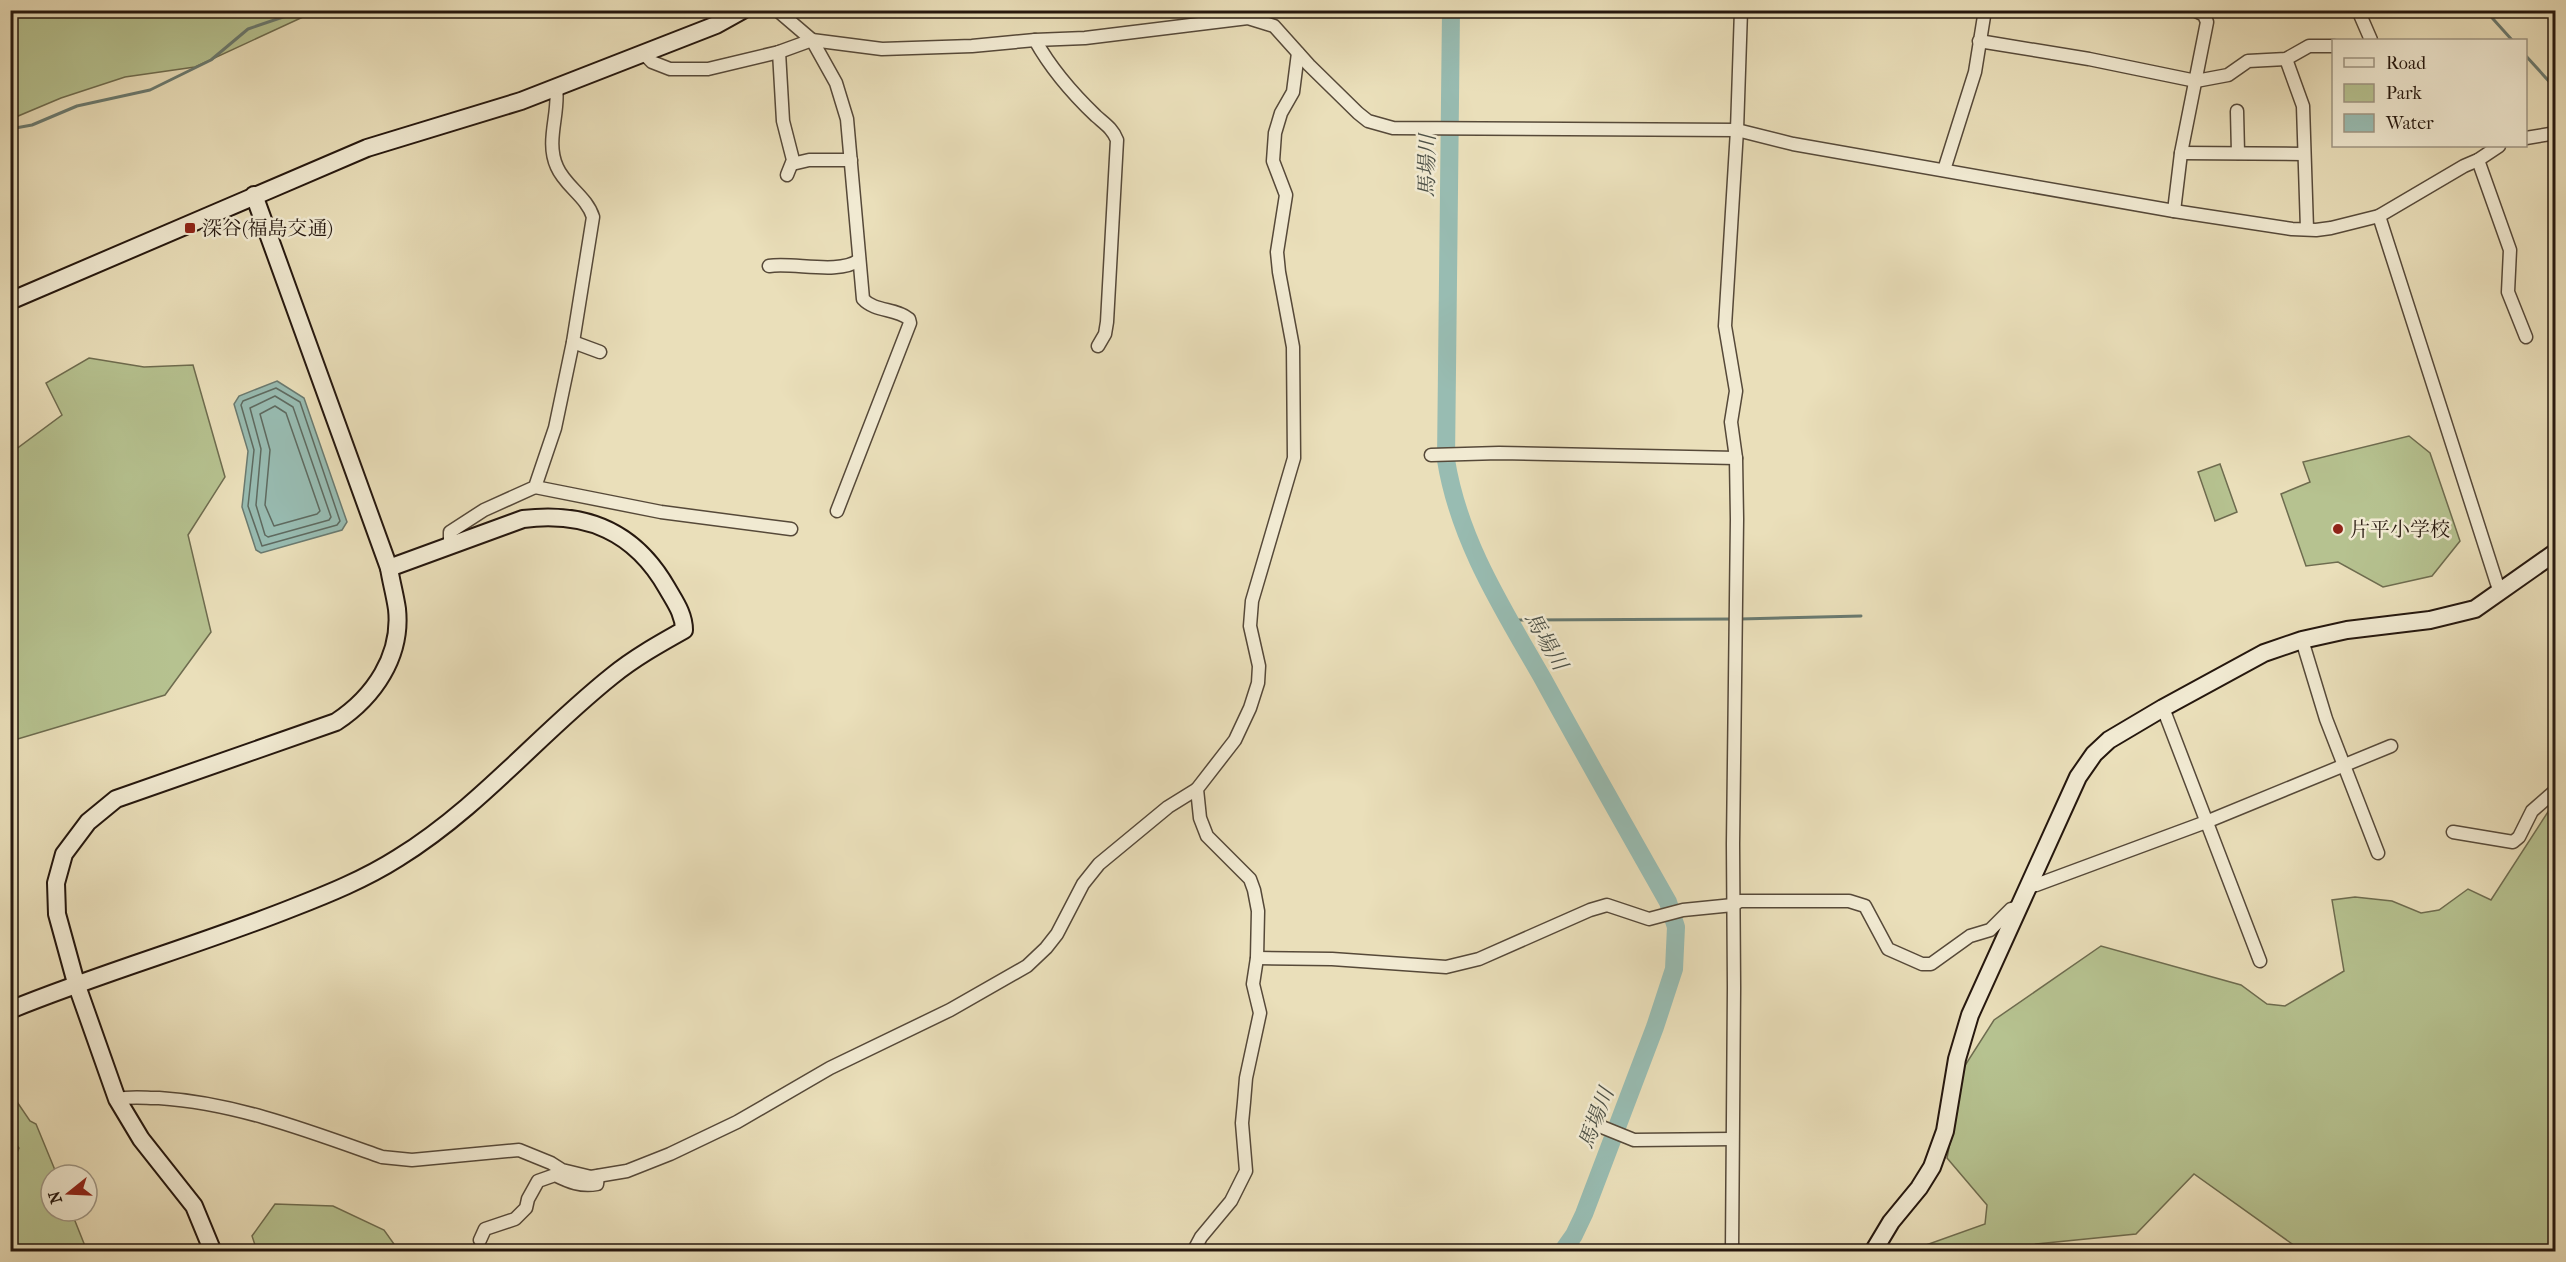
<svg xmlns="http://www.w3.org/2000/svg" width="2566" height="1262" font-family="'IM FELL French Canon','Noto Serif JP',serif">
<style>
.green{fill:#b6c290;stroke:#6e6c4f;stroke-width:1.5}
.water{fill:#98bcb2;stroke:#6a7a70;stroke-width:1.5}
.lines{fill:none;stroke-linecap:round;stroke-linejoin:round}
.shore{stroke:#5e6a60;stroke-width:1.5}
.stream{stroke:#6a7a70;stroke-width:3}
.river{stroke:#98bcb2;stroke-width:18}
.street-casing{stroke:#564939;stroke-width:15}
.secondary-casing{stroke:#25170e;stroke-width:20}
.street{stroke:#f1ead2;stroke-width:12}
.secondary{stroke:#f1ead2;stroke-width:16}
.poi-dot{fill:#8f2418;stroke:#f1ead2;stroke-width:2}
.labels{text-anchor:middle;stroke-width:5;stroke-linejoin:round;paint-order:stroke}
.poi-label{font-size:20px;fill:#25170e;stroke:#f1ead2;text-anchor:start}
.water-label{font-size:21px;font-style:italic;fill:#4d5147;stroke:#f1ead2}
</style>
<rect width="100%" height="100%" fill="#eadfba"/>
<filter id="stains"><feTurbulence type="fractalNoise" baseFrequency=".00333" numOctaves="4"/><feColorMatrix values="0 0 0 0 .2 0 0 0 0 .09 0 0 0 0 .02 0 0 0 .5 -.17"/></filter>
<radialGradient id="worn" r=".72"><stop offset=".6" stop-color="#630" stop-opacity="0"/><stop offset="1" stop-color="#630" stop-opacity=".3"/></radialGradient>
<g class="green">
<path d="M11 10H316V11L195 67 125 77 61 98 11 119Z"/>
<path d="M89 358 144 367 193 365 225 477 188 535 211 632 165 695 11 741V453L62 415 46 383Z"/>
<path d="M2409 436 2430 453 2460 541 2432 576 2383 587 2338 562 2306 566 2281 494 2310 482 2303 462Z"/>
<path d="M2220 464 2237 512 2215 521 2198 472Z"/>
<path d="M2555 801V1251H2302L2194 1174 2136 1234 2036 1244 2022 1251 1912 1250 1985 1224 1987 1205 1947 1158 1964 1067 1994 1020 2101 946 2241 985 2267 1004 2285 1006 2344 971 2332 900 2355 897 2392 901 2421 913 2439 910 2468 889 2491 900Z"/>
<path d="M11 1093 30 1121 36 1124 57 1175H51V1211H71L87 1251H11V1166L19 1148 11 1137Z"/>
<path d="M275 1204 333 1206 384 1230 399 1251H257L252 1236Z"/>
</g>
<path class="water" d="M277 381 304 398 347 522 342 530 261 553 256 550 242 507 248 451 234 404 239 396Z"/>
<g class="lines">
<g class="shore">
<path d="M276 388 300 402 340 521 337 525 262 546 248 506 254 450 241 405 243 401Z"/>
<path d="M275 396 293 407 331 517 329 520 268 537 265 535 256 505 261 449 250 408Z"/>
<path d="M275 406 286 413 320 511 317 514 274 526 265 505 270 450 260 414Z"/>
</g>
<g class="stream">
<path d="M2485 10 2512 40"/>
<path d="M2526 56 2556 89"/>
<path d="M10 129 32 125 77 106 150 90 211 60 248 29 283 17 322 10"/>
<path d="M1740 619 1861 616"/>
<path d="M1508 620 1734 619"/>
</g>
<path class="river" d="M1451 10 1446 460C1459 541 1503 609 1543 679 1584 754 1626 828 1668 902L1676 927 1674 969 1655 1027 1584 1214 1574 1235 1562 1252"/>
<defs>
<g id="street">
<path d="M777 10 812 40 836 83 847 119 863 299C875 312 896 308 909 319L910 323 837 511"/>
<path d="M2358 10 2371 40"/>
<path d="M1035 40C1050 67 1074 95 1096 116 1105 124 1113 129 1117 140L1107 322 1105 334 1098 346"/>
<path d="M1979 41 2089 59 2196 81 2228 75 2248 61 2286 59 2309 46H2334"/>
<path d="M779 52 783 121 793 160 787 175"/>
<path d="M643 53 652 62 670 69H708L779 52 812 40 882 49 972 46 1035 40 1085 38 1248 18 1274 26 1309 65 1358 113 1368 121 1393 128 1737 130 1793 144 2174 211 2292 229 2316 230 2331 228 2379 216 2464 166 2478 160 2499 146"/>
<path d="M2286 59 2303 106 2307 229"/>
<path d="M2237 111 2238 153"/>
<path d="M2526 138 2556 133"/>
<path d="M2181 153 2304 154"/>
<path d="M2478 160 2510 250 2508 292 2526 337"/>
<path d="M792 164 809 160H851"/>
<path d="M1944 170 1975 72 1985 10"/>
<path d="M2174 211 2181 153 2207 22 2204 15 2194 10"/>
<path d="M2379 216 2500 593"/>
<path d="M769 266C793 262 839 275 859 260"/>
<path d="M573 342 600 352"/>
<path d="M1431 455 1499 453 1736 458"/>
<path d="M535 487 661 512 791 529"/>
<path d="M450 544V532L484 510 535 487 555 428 573 342 593 217C587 197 565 186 557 167 545 141 560 113 556 87"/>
<path d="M2302 640 2326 719 2378 853"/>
<path d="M2163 708 2260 961"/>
<path d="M2453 832 2513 842 2519 837 2532 811 2556 790"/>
<path d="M2027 886 2036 885 2206 822 2391 746"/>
<path d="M1257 958 1332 959 1446 967 1479 959 1590 910 1607 905 1649 919 1683 910 1733 905 1740 901H1849L1865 906 1888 949 1922 964H1931L1970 936 1990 930 2011 909 2019 907"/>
<path d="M117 1099C131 1096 145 1098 159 1098 236 1103 309 1131 382 1157L412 1160 519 1150 551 1163 562 1170 591 1177 627 1171 670 1154 737 1122 830 1068 950 1010 1027 966 1046 948 1057 934 1083 884 1099 864 1168 807 1197 789"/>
<path d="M1592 1123 1634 1140 1732 1139"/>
<path d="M480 1240 485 1229 515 1219 526 1208 528 1199 538 1181 555 1175C569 1182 581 1187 597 1184L598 1176"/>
<path d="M1193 1252 1201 1237 1231 1201 1246 1171 1242 1123 1244 1102 1246 1078 1260 1013 1253 984 1257 958 1258 911 1254 890 1250 879 1207 836 1200 818 1197 789 1235 740 1250 708 1258 683 1259 666 1250 626 1252 601 1294 458 1293 347 1279 272 1277 252 1286 195 1273 161 1275 133 1281 113 1293 92 1298 53"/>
<path d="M1732 1252 1734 988 1733 844 1737 519 1736 458 1731 422 1736 391 1725 326 1737 130 1741 10"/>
</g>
<g id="secondary">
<path d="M10 301 367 148 521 101 716 25 743 10"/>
<path d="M10 1010C103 972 199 945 292 908 328 894 365 879 398 858 479 808 538 735 612 676 634 658 659 644 684 630 684 614 675 602 667 588 635 532 587 511 523 519L389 568"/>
<path d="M213 1252 194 1206 141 1139 117 1099 76 983 57 914 56 883 64 854 88 822 116 799 336 722C374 697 402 656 397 609 395 595 391 581 389 568L254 195"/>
<path d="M1873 1252 1891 1222 1919 1188 1932 1167 1945 1131 1957 1059 1970 1015 2078 777 2094 754 2109 740 2163 708 2264 653 2302 640 2347 630 2430 620 2475 609 2556 552"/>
</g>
</defs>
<use href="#street" class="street-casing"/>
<use href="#secondary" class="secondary-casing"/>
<use href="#street" class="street"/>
<use href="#secondary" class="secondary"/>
</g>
<g class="poi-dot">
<rect x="184" y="222" width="12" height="12" rx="3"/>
<circle cx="2338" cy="529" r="6"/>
</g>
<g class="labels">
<g class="poi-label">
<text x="202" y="235">深谷(福島交通)</text>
<text x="2350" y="536">片平小学校</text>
</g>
<g class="water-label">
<text transform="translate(1427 166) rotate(-89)" y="7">馬場川</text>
<text transform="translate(1546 641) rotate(60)" y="7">馬場川</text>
<text transform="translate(1596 1118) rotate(-69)" y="7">馬場川</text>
</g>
</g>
<rect width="2566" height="1262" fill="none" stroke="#eadfba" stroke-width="36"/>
<rect x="12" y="12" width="2542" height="1238" fill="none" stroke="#25170e" stroke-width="3"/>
<rect x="18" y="18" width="2530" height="1226" fill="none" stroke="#25170e" stroke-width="1.5"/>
<rect x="2332" y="39" width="195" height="108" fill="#f1ead2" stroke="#9f9684" stroke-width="1.5"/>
<rect x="2344" y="58" width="30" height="9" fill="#f1ead2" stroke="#9f9684" stroke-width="1.5"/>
<text x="2386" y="69" font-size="18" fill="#25170e">Road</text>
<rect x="2344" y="84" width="30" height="18" fill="#b6c290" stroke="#9f9684" stroke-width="1.5"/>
<text x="2386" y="99" font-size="18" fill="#25170e">Park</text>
<rect x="2344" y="114" width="30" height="18" fill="#98bcb2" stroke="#9f9684" stroke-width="1.5"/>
<text x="2386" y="129" font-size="18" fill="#25170e">Water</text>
<g transform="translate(69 1193) rotate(252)"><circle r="28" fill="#f1ead2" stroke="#9f9684" stroke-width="1.5"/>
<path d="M0-4.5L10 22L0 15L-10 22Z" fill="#8f2418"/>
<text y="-9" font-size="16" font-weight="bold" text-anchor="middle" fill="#25170e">N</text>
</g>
<rect width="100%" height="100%" filter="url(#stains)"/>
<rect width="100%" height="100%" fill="url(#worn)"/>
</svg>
